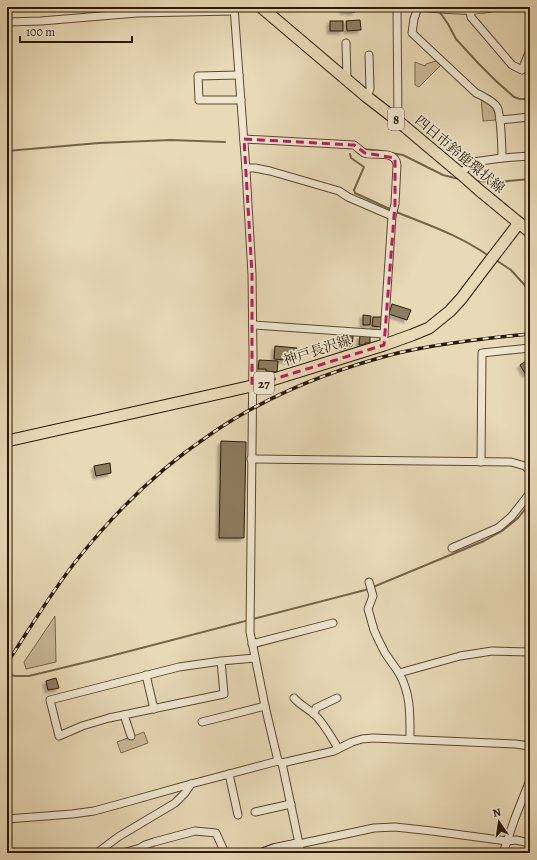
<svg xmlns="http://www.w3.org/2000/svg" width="537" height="860" font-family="Alegreya,'Noto Serif JP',serif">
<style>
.green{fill:#c8b898;stroke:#79684c}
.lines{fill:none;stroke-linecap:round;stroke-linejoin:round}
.stream{stroke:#756549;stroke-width:2}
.building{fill:#8d7d60;stroke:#2a1901;filter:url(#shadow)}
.street-casing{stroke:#5a492e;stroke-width:9}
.secondary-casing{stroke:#2a1901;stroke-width:12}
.primary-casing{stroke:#2a1901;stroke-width:13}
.street{stroke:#f0e6d0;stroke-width:7}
.secondary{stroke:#f0e6d0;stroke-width:10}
.primary{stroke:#e8d9b7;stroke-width:11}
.rail-casing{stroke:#2a1901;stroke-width:3.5}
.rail{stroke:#f0e6d0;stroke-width:2;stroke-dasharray:6;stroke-linecap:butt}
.marked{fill:none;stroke:#c2185b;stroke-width:3;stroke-dasharray:8 5;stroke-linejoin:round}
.labels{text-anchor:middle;stroke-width:3.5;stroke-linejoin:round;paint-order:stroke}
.shield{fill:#f0e6d0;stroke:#65563f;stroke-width:1}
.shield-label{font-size:13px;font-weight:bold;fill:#2a1901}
.street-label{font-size:14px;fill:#2a1901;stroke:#f0e6d0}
</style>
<defs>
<filter id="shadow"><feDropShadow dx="-3" dy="3" stdDeviation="1" flood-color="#0004"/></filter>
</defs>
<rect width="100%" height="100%" fill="#e8d9b7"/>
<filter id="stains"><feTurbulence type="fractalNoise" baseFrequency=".005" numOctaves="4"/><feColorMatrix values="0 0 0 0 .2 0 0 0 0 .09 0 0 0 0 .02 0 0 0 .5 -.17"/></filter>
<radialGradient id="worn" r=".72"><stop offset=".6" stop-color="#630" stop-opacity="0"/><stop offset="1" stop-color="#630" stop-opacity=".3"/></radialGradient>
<g class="green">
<path d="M436 61 441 65 419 87 415 85V62L425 66 426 64Z"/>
<path d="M481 98C490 105 495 107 496 120L483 121Z"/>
<path d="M55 616 56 662 26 669 24 662Z"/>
<path d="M144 732 148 743 121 753 117 742Z"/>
</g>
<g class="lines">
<g class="stream">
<path d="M439 11 448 24 456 39 478 63 496 81 514 97 520 99H530"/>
<path d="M363 149 382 151"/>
<path d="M7 151 99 143 171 140 225 142"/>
<path d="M391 153 403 155 443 175 459 179"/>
<path d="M350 154 351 158 364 167 354 190 355 193 392 210"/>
<path d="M476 181 498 182 530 179"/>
<path d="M396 212C428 225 459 235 489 256"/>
<path d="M496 260 511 270 530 291"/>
<path d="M373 587 484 541 502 531 518 518 530 503"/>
<path d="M7 674 15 676H29L103 658 369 589"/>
</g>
</g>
<g class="building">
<path d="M343 7H355V12L343 11Z"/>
<path d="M360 20 361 30 347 31 346 21Z"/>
<rect x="330" y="21" width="13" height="10"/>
<path d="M392 304 411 310 407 320 389 314Z"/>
<path d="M363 315 371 316 370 325H363Z"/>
<path d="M373 317H382L381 327 372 326Z"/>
<path d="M340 336H353L352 346H346V348H340Z"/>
<path d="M360 336H370V343H365V345H359Z"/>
<path d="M275 346 297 348 296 361 274 359Z"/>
<path d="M529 359 530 372 526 375 520 365Z"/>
<path d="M259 360 278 361 277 372 266 371V369H258Z"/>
<path d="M221 441 246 442 244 538H219Z"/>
<path d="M110 463 111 473 96 476 94 466Z"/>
<path d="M56 678 59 688 48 690 46 681Z"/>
</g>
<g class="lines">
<defs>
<g id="street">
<path d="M234 7 246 170 252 274 253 356 250 632 265 706 278 761"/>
<path d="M397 7 398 121"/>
<path d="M411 7C440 8 468 14 496 7"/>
<path d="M418 7 414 19 412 33 476 93C481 95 494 102 497 107 501 114 502 148 502 158L473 162 470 164 461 174"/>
<path d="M470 11 471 17 512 65 522 70 530 50"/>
<path d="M7 22 41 21 137 13 234 11"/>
<path d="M346 43 347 79"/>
<path d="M239 75 198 76 199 100H241"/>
<path d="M367 97 370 89 369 55"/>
<path d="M500 120 530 117"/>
<path d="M244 139 354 145C357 147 361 151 364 153 373 157 396 149 397 165L395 204 392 216"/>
<path d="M502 158 530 156"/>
<path d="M246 168H255L270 171 339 191 348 197 392 216 384 334"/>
<path d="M253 325 384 334V339"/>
<path d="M251 459 511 462 525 466 530 471"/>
<path d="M481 462 482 353 530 348"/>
<path d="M452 548 498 528 511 517 530 493"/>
<path d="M369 582 373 596 368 609 374 630 377 637 385 653 399 673"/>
<path d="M252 644 333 623"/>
<path d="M221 661 224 694 109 718 82 726 59 736 50 700 179 667 221 661 255 658"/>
<path d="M146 675 154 709"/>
<path d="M294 698C300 705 307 708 314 714 324 723 331 737 338 748"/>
<path d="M314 714 316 708 337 698"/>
<path d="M124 715 131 736"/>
<path d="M202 722 265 706"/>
<path d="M410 739C410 715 411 694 399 673L460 656 492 651 530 652"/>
<path d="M282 763 301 853"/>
<path d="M229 774 238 815"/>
<path d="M255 812 291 804"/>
<path d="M7 819 72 814 94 811 116 805 191 784 278 761 282 763 334 751 352 742 362 739 373 738 515 744 530 746"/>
<path d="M299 844 374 828 395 827 432 831 507 841 516 840 530 843"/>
<path d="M97 853 118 837 175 803 185 793 191 784"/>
<path d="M123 853 140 848 145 845 154 842 195 831 216 833 225 853"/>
<path d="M503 853 515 818 530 780"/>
</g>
<path id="secondary" d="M264 853 275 849 299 844"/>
<g id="primary">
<path d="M261 7 367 97 398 121 461 174 479 190 530 232"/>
<path d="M7 441 252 386 384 345 412 335 429 328 450 311 461 299 489 262 519 223"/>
</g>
</defs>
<use href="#street" class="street-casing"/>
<use href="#secondary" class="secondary-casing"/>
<use href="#primary" class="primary-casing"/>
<use href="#street" class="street"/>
<use href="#secondary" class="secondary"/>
<use href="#primary" class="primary"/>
<defs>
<path id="rail" d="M7 663C31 627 53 589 80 556 117 510 159 469 208 436 265 396 331 370 398 353 441 343 486 338 530 334"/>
</defs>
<use href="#rail" class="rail-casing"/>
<use href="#rail" class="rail"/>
</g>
<path class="marked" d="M244 139 354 145 365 153 395 158V204L384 345 252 386V274Z"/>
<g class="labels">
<g class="shield">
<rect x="388" y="108" width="16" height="22" rx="3"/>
<rect x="254" y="372" width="20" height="22" rx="3"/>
</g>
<g class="shield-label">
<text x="396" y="124">8</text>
<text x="264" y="388">27</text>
</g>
<g class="street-label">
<text transform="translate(460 154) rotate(40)" y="5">四日市鈴鹿環状線</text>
<text transform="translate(317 350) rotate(-18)" y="5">神戸長沢線</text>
</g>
</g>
<rect width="537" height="860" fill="none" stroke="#e8d9b7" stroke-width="24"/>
<rect x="8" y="8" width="521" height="844" fill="none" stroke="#2a1901" stroke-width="2"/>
<rect x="12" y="12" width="513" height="836" fill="none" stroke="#2a1901"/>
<g transform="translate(499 822) rotate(347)" stroke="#f0e6d0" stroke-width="3" paint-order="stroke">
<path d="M0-3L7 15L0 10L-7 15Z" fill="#2a1901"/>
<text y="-6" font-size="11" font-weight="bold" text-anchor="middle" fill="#2a1901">N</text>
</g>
<path d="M20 36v6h112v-6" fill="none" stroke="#2a1901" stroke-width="2"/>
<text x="26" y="36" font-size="12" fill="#2a1901" stroke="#f0e6d0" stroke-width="3" paint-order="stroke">100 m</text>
<rect width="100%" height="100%" filter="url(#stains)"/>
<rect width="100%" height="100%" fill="url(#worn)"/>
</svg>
